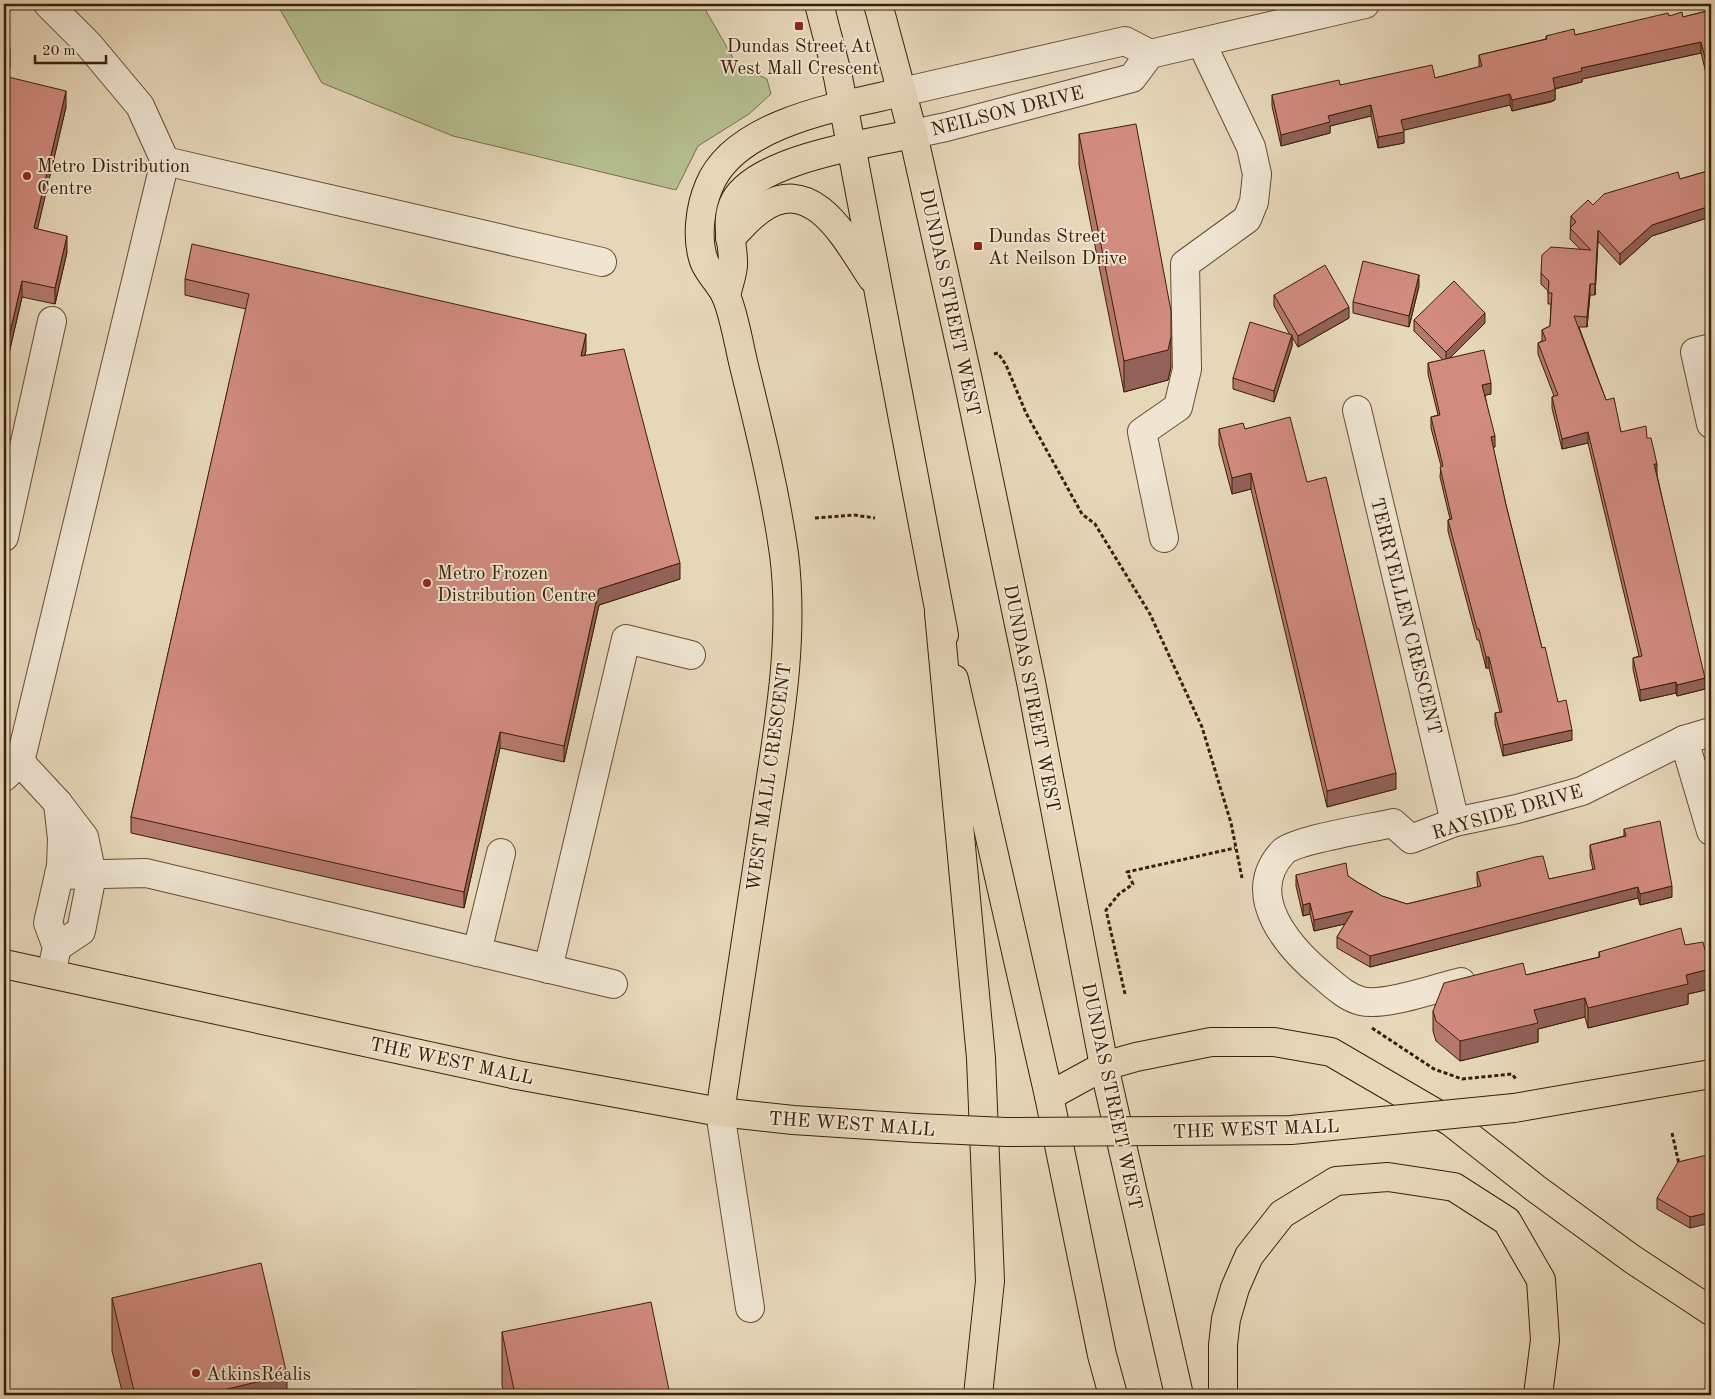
<svg xmlns="http://www.w3.org/2000/svg" width="1715" height="1399" font-family="'Old Standard TT',serif">
<style>
.green{fill:#b5be8f;stroke:#786f4a}
.lines{fill:none;stroke-linecap:round;stroke-linejoin:round}
.minor-casing{stroke:#664e32;stroke-width:30}
.major-casing{stroke:#3b2005;stroke-width:30}
.highway-casing{stroke:#3b2005;stroke-width:30}
.path{stroke:#3b2005;stroke-width:3;stroke-dasharray:4 2.5;stroke-linecap:butt}
.minor{stroke:#efe5d2;stroke-width:28}
.major{stroke:#e6d7b9;stroke-width:28}
.highway{stroke:#e6d7b9;stroke-width:28}
.major-bridge-casing{stroke:#3b2005;stroke-width:30;stroke-linecap:butt}
.major-bridge{stroke:#e6d7b9;stroke-width:28}
.wall{fill:#b4786d;stroke:#3b2005}
.shaded-wall{fill:#926159;stroke:#3b2005}
.building{fill:#d18b7f;stroke:#3b2005}
.poi-dot{fill:#8f2418;stroke:#efe5d2;stroke-width:2}
.labels{text-anchor:middle;stroke-width:4;stroke-linejoin:round;paint-order:stroke}
.poi-label{font-size:19px;fill:#3b2005;stroke:#efe5d2;text-anchor:start}
.street-label{font-size:19px;fill:#3b2005;stroke:#efe5d2}
</style>
<rect width="100%" height="100%" fill="#e6d7b9"/>
<filter id="stains"><feTurbulence type="fractalNoise" baseFrequency=".004" numOctaves="4"/><feColorMatrix values="0 0 0 0 .2 0 0 0 0 .09 0 0 0 0 .02 0 0 0 .5 -.17"/></filter>
<radialGradient id="worn" r=".72"><stop offset=".6" stop-color="#630" stop-opacity="0"/><stop offset="1" stop-color="#630" stop-opacity=".3"/></radialGradient>
<path class="green" d="M277 4H697L705 9 737 65 767 79 771 94 749 114 698 146 676 190 453 136 322 83Z"/>
<g class="lines">
<defs>
<g id="minor">
<path d="M902 92 1125 41 1150 54"/>
<path d="M913 134 946 127 1132 78 1150 54 1365 4"/>
<path d="M165 161 602 262"/>
<path d="M1711 348 1695 352 1711 424"/>
<path d="M1357 410 1455 822"/>
<path d="M4 537 52 321"/>
<path d="M1164 538 1142 432 1178 407 1187 369 1185 264 1247 219 1254 202 1257 174 1251 147 1201 42"/>
<path d="M1684 740 1711 831"/>
<path d="M4 758 20 762 58 803 84 837 92 875 81 931 57 947"/>
<path d="M4 777 20 762 165 161 140 106 89 45 48 4"/>
<path d="M59 875 146 873 613 984"/>
<path d="M477 952 501 853"/>
<path d="M53 965 57 947 48 923 61 866 62 839 58 803"/>
<path d="M548 969 626 639 691 655"/>
<path d="M1461 982C1436 988 1384 1007 1361 1001 1346 997 1335 986 1323 976 1289 948 1242 895 1283 852 1295 840 1372 828 1393 823L1411 839 1455 822 1517 809 1582 791 1684 740 1711 732"/>
<path d="M720 1112 750 1308"/>
</g>
<g id="major">
<path d="M819 4 838 77 944 635"/>
<path d="M878 4 913 134 968 380 1031 682 1104 1066 1179 1395"/>
<path d="M730 238C740 229 749 217 761 209 814 172 848 243 872 278"/>
<path d="M726 296C728 286 732 276 733 266 734 245 725 226 733 205 750 160 869 143 913 134"/>
<path d="M954 679 1049 1096 1102 1355 1113 1395"/>
<path d="M4 964 517 1075 720 1112 793 1120 916 1128"/>
<path d="M1514 1108 1711 1074"/>
<path d="M720 1112C734 1014 750 915 765 816 778 730 795 641 784 554 775 491 760 431 745 370 739 347 735 317 726 296 721 284 709 274 704 261 696 239 700 207 709 186 735 122 842 106 902 92"/>
</g>
<g id="highway">
<path d="M939 613 981 1058 990 1281 978 1395"/>
<path d="M1049 1096 1104 1066 1136 1057 1211 1042H1274L1331 1052 1451 1122 1535 1188 1632 1259 1711 1311"/>
<path d="M1223 1395V1345L1226 1319 1235 1288 1249 1256 1282 1214 1336 1181 1388 1177 1454 1187 1507 1221 1541 1280 1545 1340 1538 1395"/>
</g>
</defs>
<use href="#minor" class="minor-casing"/>
<use href="#major" class="major-casing"/>
<use href="#highway" class="highway-casing"/>
<g class="path">
<path d="M994 354 998 353 1006 365 1026 413 1082 514 1095 524 1150 614 1202 727 1231 823 1242 878"/>
<path d="M815 518 854 515 875 518"/>
<path d="M1711 910 1707 911 1711 914"/>
<path d="M1125 994 1106 910 1119 894 1133 884 1127 872 1235 848"/>
<path d="M1372 1028 1434 1069 1462 1079 1512 1074 1516 1079"/>
<path d="M1672 1133 1679 1164"/>
</g>
<use href="#minor" class="minor"/>
<use href="#major" class="major"/>
<use href="#highway" class="highway"/>
<defs>
<path id="major-bridge" d="M916 1128 1006 1132 1291 1130 1514 1108"/>
</defs>
<use href="#major-bridge" class="major-bridge-casing"/>
<use href="#major-bridge" class="major-bridge"/>
</g>
<g class="wall">
<path d="M1711 10V93L1701 53 1582 79V82L1555 89V100L1551 102 1512 111 1510 105 1403 130 1404 143 1378 148 1371 116 1330 126V133L1281 146 1272 106V95L1340 85 1435 78 1479 67V55L1546 39V36L1575 35 1669 16 1683 17Z"/>
<path d="M4 48 10 66 7 77 66 107 37 229 67 252 55 304 22 297 4 375Z"/>
<path d="M1079 134 1171 367 1168 380 1124 392 1079 165Z"/>
<path d="M1711 170V220L1710 217 1652 236 1620 265 1598 241 1595 295H1590L1587 327H1579L1606 400 1621 432 1647 438 1657 475 1705 689 1677 696 1676 693 1640 701 1633 669V658L1639 656 1588 443 1562 449 1552 408V397L1554 396 1538 354V343L1542 341V330L1550 326 1551 304H1548V291L1541 284V273L1580 249 1570 239 1571 216 1593 205Z"/>
<path d="M185 279 586 350 585 355 680 579 599 605 564 762 500 748 464 908 131 833V817L246 309 185 295Z"/>
<path d="M1419 286 1409 327 1353 313V302Z"/>
<path d="M1274 295 1349 318 1298 347 1292 337V346L1274 402 1233 389V378L1290 335 1274 306Z"/>
<path d="M1414 320 1485 323 1450 358 1491 394 1485 395 1495 447H1493L1506 505 1542 648 1558 702 1572 740 1503 756 1495 724V713L1500 712 1489 668H1486L1479 640H1477L1448 531V520L1450 519 1440 477 1441 466 1431 428V417L1438 415 1428 374V363L1443 360 1414 331Z"/>
<path d="M1219 429H1245L1307 482 1396 789 1327 807 1251 489 1232 494 1219 445Z"/>
<path d="M1624 829 1672 897 1640 905 1638 898 1370 967 1337 948V937L1345 924 1314 931 1310 914 1303 916 1296 886V875L1348 876 1357 882 1382 896 1407 904 1478 887 1477 882V872L1549 879 1593 870 1590 856V845L1624 836Z"/>
<path d="M1685 945 1710 989 1688 994V1004L1588 1028 1585 1017 1538 1029V1042L1460 1061 1436 1041 1433 1031V1011L1526 975 1599 957V952Z"/>
<path d="M1711 1154 1690 1228 1657 1209V1198Z"/>
<path d="M112 1298 287 1395H123L112 1351Z"/>
<path d="M502 1332 670 1395H504L502 1385Z"/>
</g>
<g class="shaded-wall">
<path d="M1701 42V53L1582 79V82L1553 89V78L1581 68Z"/>
<path d="M10 49V66L4 91V75Z"/>
<path d="M1555 89V100L1512 111V100Z"/>
<path d="M66 91V107L34 244V228Z"/>
<path d="M1510 94V105L1401 131V120Z"/>
<path d="M1371 105V116L1330 126V133L1281 146V135L1328 116Z"/>
<path d="M1404 132V143L1378 148V137Z"/>
<path d="M1710 206V217L1652 236 1620 265V254L1652 225Z"/>
<path d="M1598 230V241L1595 295V284Z"/>
<path d="M67 236V252L55 304V288Z"/>
<path d="M1419 275V286L1409 327V316Z"/>
<path d="M22 281V297L4 375V359Z"/>
<path d="M1590 284V295L1587 327V317Z"/>
<path d="M1349 307V318L1298 347V336Z"/>
<path d="M1485 313V323L1446 362V352Z"/>
<path d="M586 334V350L581 372V356Z"/>
<path d="M1292 335V346L1274 402V391Z"/>
<path d="M1171 337V367L1168 380 1124 392V361Z"/>
<path d="M1491 383V394L1482 396V385Z"/>
<path d="M1588 432V443L1562 449V439Z"/>
<path d="M1495 436V447L1491 448V437Z"/>
<path d="M1654 464H1657V475Z"/>
<path d="M1251 473V489L1232 494V478Z"/>
<path d="M680 563V579L599 605 564 762V746L599 589Z"/>
<rect x="1486" y="657" width="3" height="11"/>
<path d="M1705 678V689L1677 696V685Z"/>
<path d="M1676 682V693L1640 701V690Z"/>
<path d="M1572 730V740L1503 756V745Z"/>
<path d="M500 732V748L464 908V892Z"/>
<path d="M1396 773V789L1327 807V791Z"/>
<path d="M1672 886V897L1640 905V894Z"/>
<path d="M1638 887V898L1370 967V956Z"/>
<path d="M1310 903V914L1303 916V905Z"/>
<path d="M1353 911V922L1314 931V920Z"/>
<path d="M1710 969V989L1688 994V1004L1588 1028V1008L1686 975Z"/>
<path d="M1585 998V1017L1538 1029V1042L1460 1061V1041L1534 1010Z"/>
<path d="M1711 1212V1223L1690 1228V1217Z"/>
<path d="M287 1375V1395H201Z"/>
</g>
<g class="building">
<path d="M1711 10V82L1701 42 1581 68 1582 71 1553 78 1555 89 1551 91 1512 100 1510 94 1401 120 1404 132 1378 137 1371 105 1328 116 1330 122 1281 135 1272 95 1339 80 1340 85 1432 65 1435 78 1482 66 1479 55 1547 39 1546 36 1574 29 1575 35 1668 13 1669 16 1682 12 1683 17Z"/>
<path d="M4 48 10 49 4 75Z"/>
<path d="M4 76 66 91 34 228 67 236 55 288 22 281 4 359Z"/>
<path d="M1136 124 1171 311V337L1168 350 1124 361 1079 134Z"/>
<path d="M1711 170V209L1710 206 1652 225 1620 254 1598 230 1595 284H1590L1587 317 1574 316 1606 400 1614 398 1621 432 1646 426 1647 438H1651L1657 464H1654L1705 678 1677 685 1676 682 1640 690 1633 658 1642 656 1588 432 1562 439 1552 397 1558 395 1538 343 1546 340 1542 330 1550 326 1552 293H1548L1549 281 1541 273 1542 255 1551 247 1591 250 1570 228 1576 222 1571 216 1588 200 1593 205 1604 194 1678 172 1680 179Z"/>
<path d="M192 244 586 334 581 356 624 349 680 563 599 589 564 746 500 732 464 892 131 817 249 294 185 279Z"/>
<path d="M1363 261 1419 275 1409 316 1353 302Z"/>
<path d="M1325 265 1349 307 1298 336 1274 295Z"/>
<path d="M1454 281 1485 313 1446 352 1414 320Z"/>
<path d="M1250 322 1292 335 1274 391 1233 378Z"/>
<path d="M1484 350 1491 383 1482 385 1495 436 1491 437 1506 505 1542 648 1545 647 1558 702 1566 700 1572 730 1503 745 1495 713 1502 712 1489 657H1486L1479 629H1477L1448 520 1452 519 1440 467 1443 466 1431 417 1440 415 1428 363Z"/>
<path d="M1290 417 1307 482 1326 477 1396 773 1327 791 1251 473 1232 478 1219 429 1243 423 1245 429Z"/>
<path d="M1660 821 1672 886 1640 894 1638 887 1370 956 1337 937 1353 911 1314 920 1310 903 1303 905 1296 875 1346 863 1348 876 1357 882 1382 896 1407 904 1481 886 1477 872 1535 857 1543 856 1549 879 1595 869 1590 845 1626 836 1624 829Z"/>
<path d="M1681 928 1685 945 1703 942 1710 969 1686 975 1688 984 1588 1008 1585 998 1534 1010 1538 1023 1460 1041 1436 1021 1433 1011 1444 983 1523 963 1526 975 1600 957 1599 952Z"/>
<path d="M1711 1154V1212L1690 1217 1657 1198 1678 1162Z"/>
<path d="M261 1263 287 1375 201 1395H135L112 1298Z"/>
<path d="M651 1302 670 1395H515L502 1332Z"/>
</g>
<g class="poi-dot">
<rect x="794" y="21" width="10" height="10" rx="2.5"/>
<circle cx="27" cy="176" r="5"/>
<rect x="973" y="241" width="10" height="10" rx="2.5"/>
<circle cx="427" cy="583" r="5"/>
<circle cx="196" cy="1373" r="5"/>
</g>
<g class="labels">
<g class="poi-label">
<text x="799" y="52" text-anchor="middle">Dundas Street At<tspan x="799" dy="22">West Mall Crescent</tspan></text>
<text x="37" y="172">Metro Distribution<tspan x="37" dy="22">Centre</tspan></text>
<text x="988" y="242">Dundas Street<tspan x="988" dy="22">At Neilson Drive</tspan></text>
<text x="437" y="579">Metro Frozen<tspan x="437" dy="22">Distribution Centre</tspan></text>
<text x="206" y="1380">AtkinsRéalis</text>
</g>
<g class="street-label">
<text transform="translate(1007 110) rotate(-14)" y="7">NEILSON DRIVE</text>
<text transform="translate(951 302) rotate(78)" y="7">DUNDAS STREET WEST</text>
<text transform="translate(1407 616) rotate(76)" y="7">TERRYELLEN CRESCENT</text>
<text transform="translate(1033 698) rotate(79)" y="7">DUNDAS STREET WEST</text>
<text transform="translate(768 777) rotate(-82)" y="7">WEST MALL CRESCENT</text>
<text transform="translate(1507 811) rotate(-16)" y="7">RAYSIDE DRIVE</text>
<text transform="translate(452 1060) rotate(12)" y="7">THE WEST MALL</text>
<text transform="translate(1113 1096) rotate(78)" y="7">DUNDAS STREET WEST</text>
<text transform="translate(852 1123) rotate(4)" y="7">THE WEST MALL</text>
<text transform="translate(1256 1128) rotate(-2)" y="7">THE WEST MALL</text>
</g>
</g>
<rect width="1715" height="1399" fill="none" stroke="#e6d7b9" stroke-width="20"/>
<rect x="5" y="5" width="1705" height="1389" fill="none" stroke="#3b2005" stroke-width="2.5"/>
<rect x="10" y="10" width="1695" height="1379" fill="none" stroke="#3b2005"/>
<path d="M35 55v8h71v-8" fill="none" stroke="#3b2005" stroke-width="2.5"/>
<text x="42" y="55" font-size="15" fill="#3b2005" stroke="#efe5d2" stroke-width="4" paint-order="stroke">20 m</text>
<rect width="100%" height="100%" filter="url(#stains)"/>
<rect width="100%" height="100%" fill="url(#worn)"/>
</svg>
